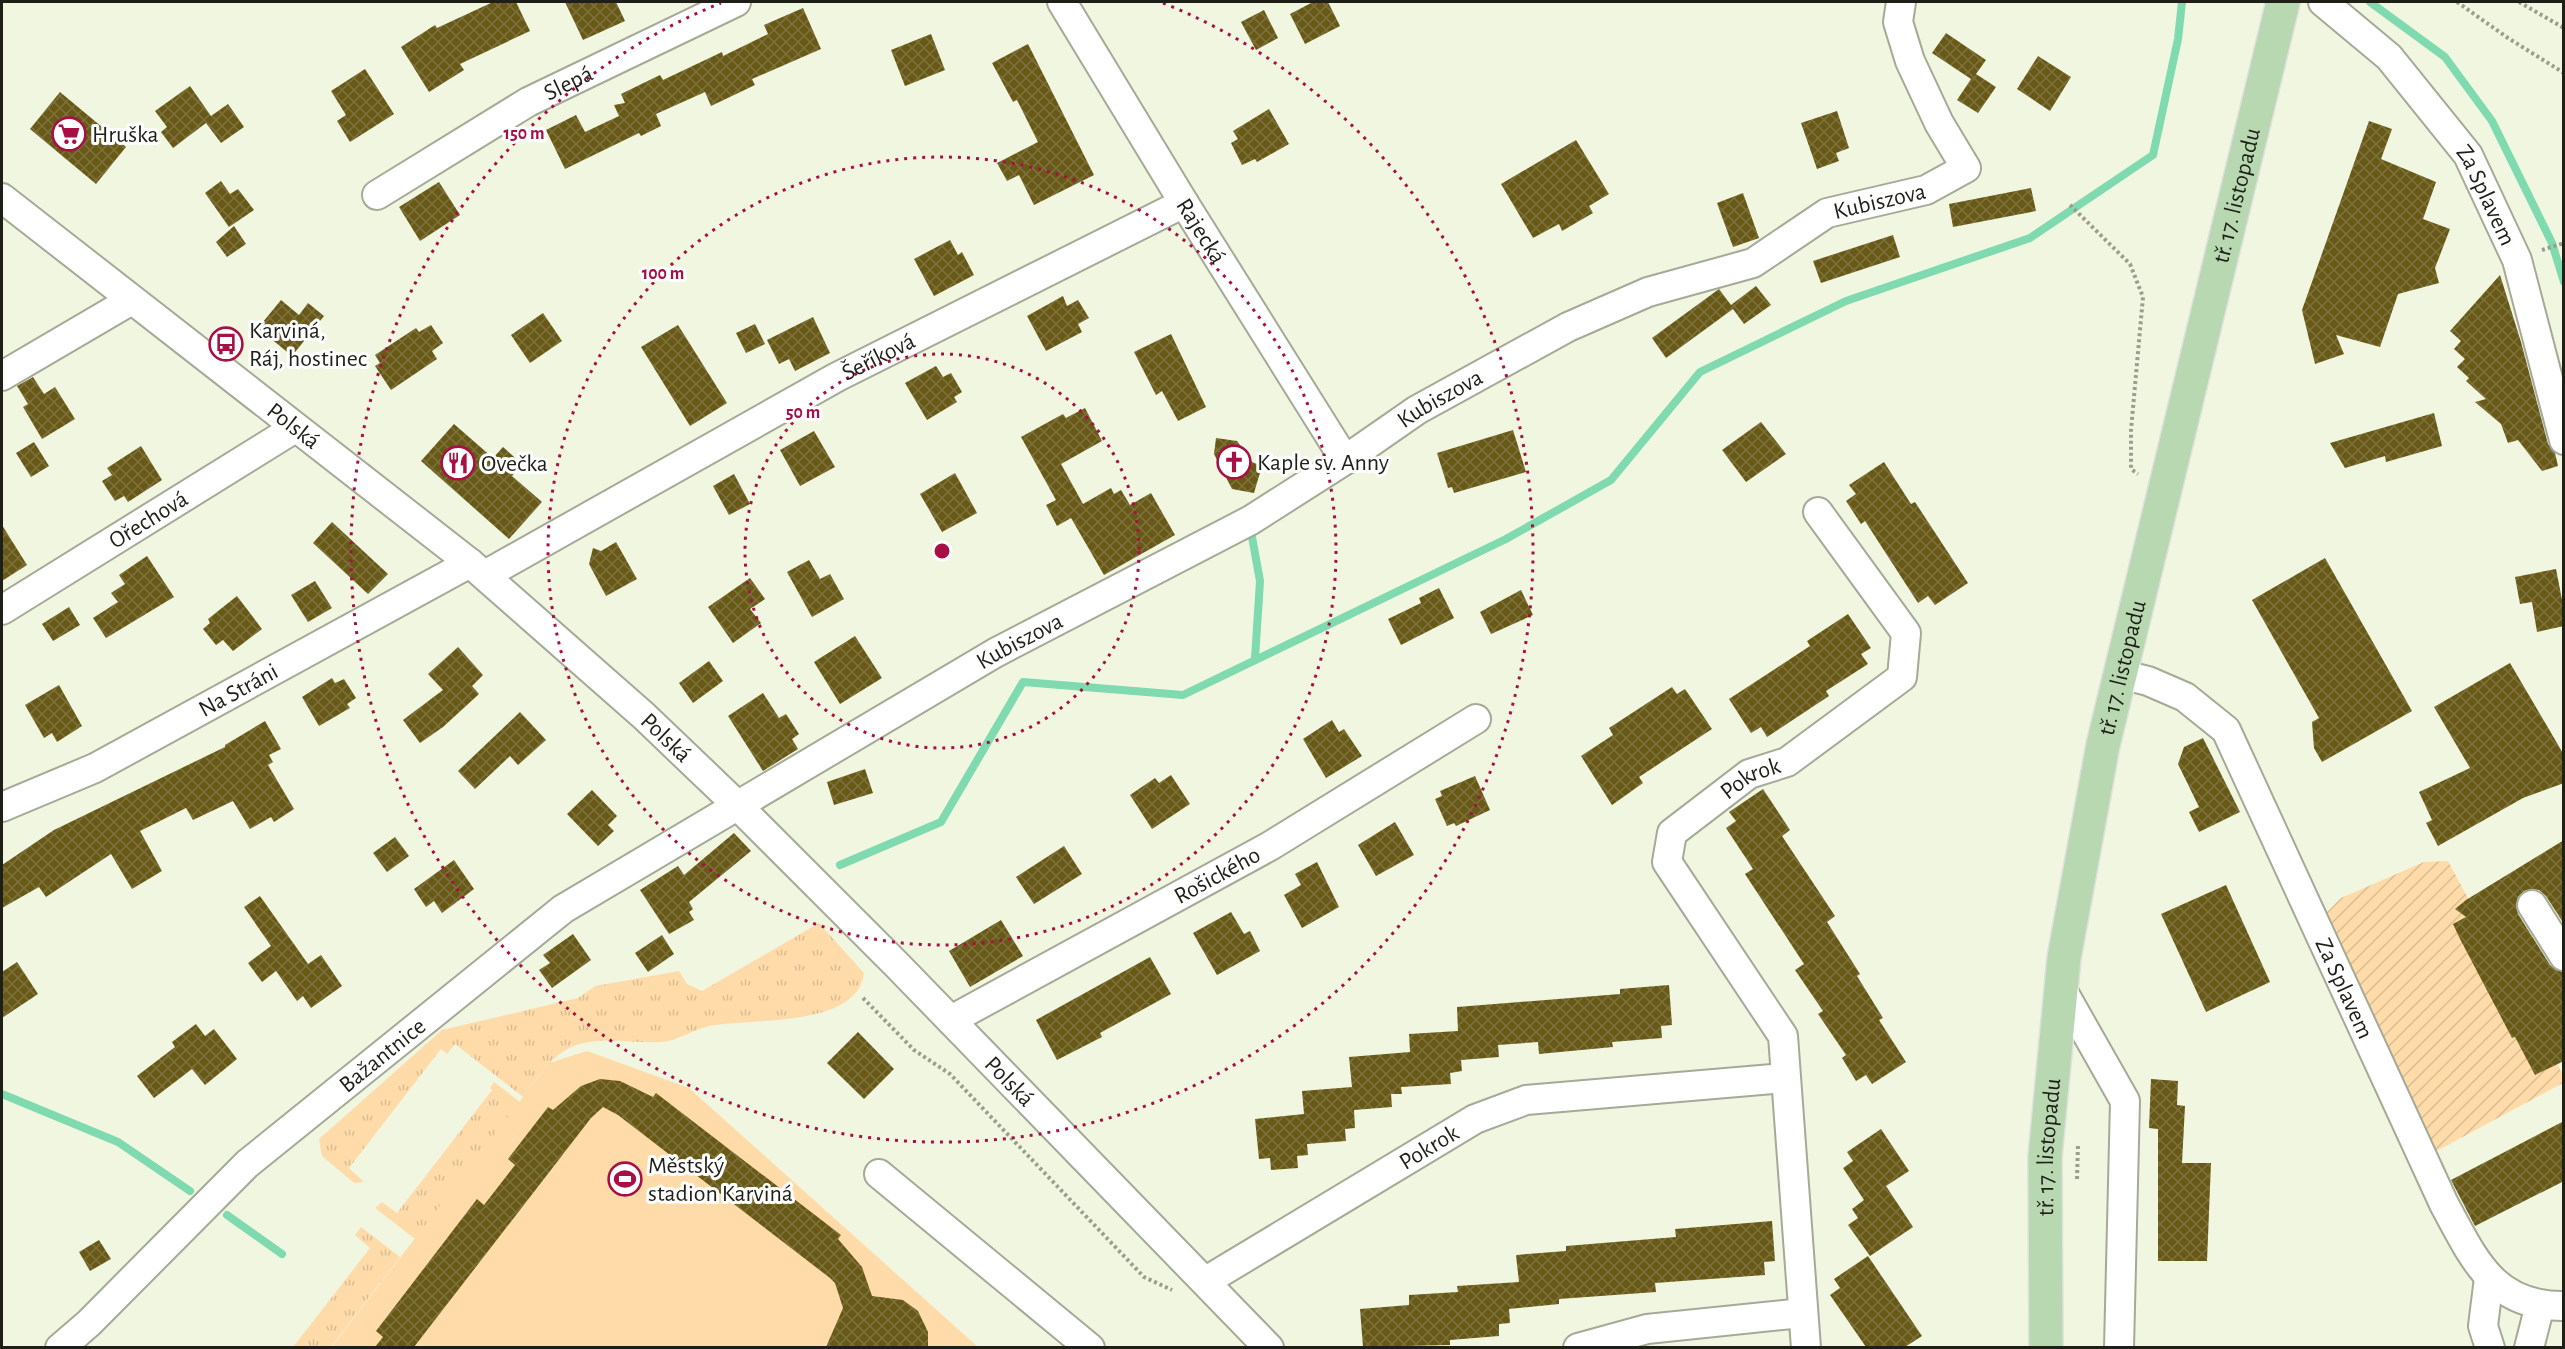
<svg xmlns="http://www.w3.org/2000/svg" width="2565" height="1349" font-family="'Alegreya Sans',sans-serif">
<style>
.grass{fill:url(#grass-tufts)}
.garden{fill:url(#garden-furrows)}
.pitch{fill:#ffdba9}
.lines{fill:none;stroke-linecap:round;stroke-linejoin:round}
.stream{stroke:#7fdaaf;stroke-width:8}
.building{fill:url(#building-cross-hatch)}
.minor-casing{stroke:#a4aa96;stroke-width:32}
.major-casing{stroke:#e0e0df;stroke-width:36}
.path{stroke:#9a9e8e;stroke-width:4;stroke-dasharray:3 3;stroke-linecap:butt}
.minor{stroke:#fff;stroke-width:28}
.major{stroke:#b8d8b1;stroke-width:33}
.ring{fill:none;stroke:#a71044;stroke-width:3;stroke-dasharray:3 6}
.labels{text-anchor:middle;stroke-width:6;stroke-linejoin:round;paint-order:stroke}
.street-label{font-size:24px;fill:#1e2018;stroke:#fff}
.poi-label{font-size:24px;fill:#1e2018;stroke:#fff;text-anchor:start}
.centre{fill:#a71044;stroke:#fff;stroke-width:3}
.ring-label{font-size:18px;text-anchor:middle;font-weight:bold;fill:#a71044;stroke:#fff;stroke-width:6;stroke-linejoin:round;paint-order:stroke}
</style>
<defs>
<pattern id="grass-tufts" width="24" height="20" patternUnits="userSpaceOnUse" patternTransform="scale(1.5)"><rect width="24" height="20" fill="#ffdba9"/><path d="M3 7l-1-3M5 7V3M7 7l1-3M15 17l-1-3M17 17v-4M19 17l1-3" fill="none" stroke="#dabc91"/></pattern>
<pattern id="garden-furrows" width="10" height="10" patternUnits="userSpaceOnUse" patternTransform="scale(1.5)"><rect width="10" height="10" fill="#ffdba9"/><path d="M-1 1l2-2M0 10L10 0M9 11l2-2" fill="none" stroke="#dabc91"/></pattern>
<pattern id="building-cross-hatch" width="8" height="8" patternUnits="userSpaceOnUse" patternTransform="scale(1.5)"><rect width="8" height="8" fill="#685a16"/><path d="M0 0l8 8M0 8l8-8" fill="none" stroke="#7d723f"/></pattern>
</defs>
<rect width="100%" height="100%" fill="#f1f6e1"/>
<g class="grass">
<path d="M819 923 864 973C858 1029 746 1018 709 1026 693 1030 677 1041 661 1042 631 1044 603 1035 574 1046 551 1055 537 1079 523 1097L455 1044 447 1054 441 1049 349 1168 364 1182 354 1183 322 1156 319 1139 442 1030 578 998 595 986 679 971 687 984 702 991Z"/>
<path d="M494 1082 520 1102 415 1239 375 1208 382 1202 397 1213 492 1090 490 1088Z"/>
<path d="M361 1227 400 1257 331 1347H293L370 1248 355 1235Z"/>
</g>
<path class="garden" d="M2448 861 2563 1075V1083L2433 1153 2324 915 2341 898 2424 862Z"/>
<path class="pitch" d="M587 1051 689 1088 978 1347 331 1348 549 1063Z"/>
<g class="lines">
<g class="stream">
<path d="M2370 2 2445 57 2492 121 2552 243 2564 282"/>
<path d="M1250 526 1260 581 1255 658"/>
<path d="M840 865 941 822 1023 682 1183 695 1506 539 1611 480 1700 372 1846 301 2030 238 2153 155 2178 39 2182 2"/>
<path d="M2 1094 118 1142 190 1191"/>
<path d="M227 1215 282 1254"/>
</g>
</g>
<g class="building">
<path d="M493 2H516L530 31 460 64 464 70 429 92 401 47 435 25 437 28Z"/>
<path d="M565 2H616L625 21 583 40Z"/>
<path d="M1313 2H1328L1340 26 1305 44 1290 14Z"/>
<path d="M803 8 821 49 752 79 755 85 711 106 705 92 656 114 661 126 641 136 639 133 565 169 546 130 576 115 585 132 619 116 614 105 625 103 621 94 660 75 663 80 722 52 723 56 768 34 764 25Z"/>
<path d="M1264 10 1278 38 1256 50 1241 22Z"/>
<path d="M1946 33 1986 60 1976 74 1996 87 1978 113 1957 100 1971 79 1932 53Z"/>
<path d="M931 34 945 70 905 86 891 50Z"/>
<path d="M1028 44 1094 175 1034 205 1019 175 1007 181 997 163 1038 142 1017 100 1013 102 992 63Z"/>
<path d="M2038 56 2071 77 2050 111 2017 89Z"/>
<path d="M365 69 394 114 350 142 337 121 346 115 331 91Z"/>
<path d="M190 86 211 116 228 104 244 127 221 143 206 123 173 148 161 132 167 127 155 111Z"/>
<path d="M60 92 126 147 96 184 30 129Z"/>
<path d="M1269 109 1289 144 1257 162 1255 159 1242 165 1231 143 1238 139 1233 131Z"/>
<path d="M1837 111 1849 148 1836 153 1839 161 1817 169 1801 123Z"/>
<path d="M2369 121 2392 129 2381 159 2436 182 2423 219 2450 229 2435 268 2439 283 2398 294 2380 347 2336 335 2344 354 2315 364 2302 310Z"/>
<path d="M1576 140 1609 194 1589 206 1593 213 1562 231 1559 224 1533 238 1501 184Z"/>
<path d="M221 181 230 194 238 189 254 210 229 227 205 193Z"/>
<path d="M439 182 460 215 420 241 399 207Z"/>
<path d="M2031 188 2036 211 1953 227 1949 204Z"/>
<path d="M1743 193 1759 238 1733 247 1717 203Z"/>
<path d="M234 226 246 244 227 257 216 242Z"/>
<path d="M1893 235 1900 257 1821 283 1813 261Z"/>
<path d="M950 240 958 255 962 252 974 275 934 296 914 259Z"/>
<path d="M2500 275 2521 342 2548 444 2555 453 2558 466 2542 471 2518 440 2508 443 2501 424 2475 402 2486 399 2466 381 2469 378 2457 367 2465 359 2454 349 2461 341 2450 331Z"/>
<path d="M1756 286 1771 305 1744 324 1733 309 1666 358 1652 338 1719 289 1731 305Z"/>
<path d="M1063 296 1067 306 1078 300 1089 318 1078 324 1082 332 1046 351 1027 316Z"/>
<path d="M281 300 299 315 308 303 324 316 292 356 258 328Z"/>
<path d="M543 313 562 341 530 363 511 335Z"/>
<path d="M813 317 830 353 795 371 789 359 779 364 767 340Z"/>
<path d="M755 324 765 344 746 353 736 333Z"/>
<path d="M431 325 443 343 432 351 437 359 391 390 375 366 380 363 375 355 416 328 419 332Z"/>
<path d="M678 325 727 403 690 426 641 347Z"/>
<path d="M1171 334 1206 407 1178 421 1162 391 1156 395 1134 352Z"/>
<path d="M936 366 943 377 951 373 962 392 954 397 957 402 927 420 905 383Z"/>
<path d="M33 377 44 394 55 387 75 419 42 439 23 407 28 404 17 386Z"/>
<path d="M1085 408 1102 441 1061 464 1083 504 1111 488 1114 494 1121 490 1130 505 1151 493 1175 535 1104 575 1071 518 1057 526 1046 505 1056 500 1021 437 1063 414 1066 418Z"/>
<path d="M2434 413 2442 446 2386 462 2385 456 2345 468 2330 443Z"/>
<path d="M1761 422 1786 454 1746 482 1722 450Z"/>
<path d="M454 424 493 458 503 447 522 464 512 476 542 502 509 539 421 461Z"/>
<path d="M1513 430 1526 472 1454 493 1452 487 1448 488 1437 453Z"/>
<path d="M814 431 835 467 800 486 780 450Z"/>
<path d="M1216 438 1237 441 1252 462 1262 466 1254 493 1232 489 1214 454Z"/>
<path d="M34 442 49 466 31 477 16 453Z"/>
<path d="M141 446 162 480 128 502 124 496 115 501 102 481 112 475 107 468Z"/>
<path d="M1884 462 1911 504 1915 502 1968 583 1935 605 1928 596 1918 603 1865 521 1861 524 1846 501 1856 494 1849 485Z"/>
<path d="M955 473 977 513 942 532 920 494Z"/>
<path d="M734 474 750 504 729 515 713 486Z"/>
<path d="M332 522 388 574 368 594 313 543Z"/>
<path d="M2 525 27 565 2 581Z"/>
<path d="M616 542 637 579 606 596 589 564 593 548 601 551Z"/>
<path d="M147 556 174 597 106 638 93 618 118 602 111 593 125 584 119 575Z"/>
<path d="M2325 558 2412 711 2322 762 2314 748 2312 722 2319 718 2252 600Z"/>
<path d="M809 560 820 579 830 574 844 599 812 617 787 572Z"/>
<path d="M2556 569 2564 610V626L2537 632 2532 602 2520 604 2515 577Z"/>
<path d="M750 578 765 599 750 609 761 623 733 643 708 607Z"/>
<path d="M315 581 332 608 308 622 291 595Z"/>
<path d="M1439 588 1454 618 1401 645 1388 619 1421 603 1419 598Z"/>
<path d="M1521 590 1533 615 1491 634 1480 612Z"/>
<path d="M237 596 262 629 233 651 223 640 216 645 203 629 210 623 208 619Z"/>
<path d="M69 607 80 625 53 641 42 624Z"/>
<path d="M1848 614 1871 648 1861 654 1868 664 1826 691 1829 696 1767 737 1761 727 1751 733 1729 699 1810 646 1807 641Z"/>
<path d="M855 636 882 678 840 704 814 662Z"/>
<path d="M458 647 483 675 472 686 479 694 443 727 420 743 403 720 443 690 428 674Z"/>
<path d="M709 661 723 681 693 703 679 683Z"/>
<path d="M2510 663 2564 755V783L2523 798 2438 846 2426 823 2432 820 2419 792 2470 768 2434 707Z"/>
<path d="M332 678 335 683 344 679 356 698 347 704 350 708 319 726 302 697Z"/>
<path d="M59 685 82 726 57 742 52 733 44 738 25 705Z"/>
<path d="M1672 687 1677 694 1685 689 1712 729 1639 777 1643 783 1612 805 1581 756 1613 735 1609 728Z"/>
<path d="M763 693 779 718 786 714 799 734 792 739 798 749 763 771 728 716Z"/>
<path d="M520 712 546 740 518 765 510 756 475 789 458 771Z"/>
<path d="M1332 720 1339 732 1344 729 1362 756 1326 778 1303 739Z"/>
<path d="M265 721 281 749 269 755 273 762 268 765 294 809 274 822 271 817 250 829 233 801 193 820 186 808 140 831 162 871 132 889 111 854 46 897 39 887 2 908V865L54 830 225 747V745Z"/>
<path d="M2203 738 2240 812 2199 832 2189 812 2199 807 2178 764 2184 747Z"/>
<path d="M865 769 873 793 834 805 827 782Z"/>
<path d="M1171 775 1190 804 1152 829 1130 795 1155 778 1159 783Z"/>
<path d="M1475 776 1490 810 1456 826 1454 823 1447 826 1435 799 1442 796 1440 791Z"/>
<path d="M1763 789 1790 830 1782 836 1835 916 1827 922 1860 974 1857 976 1883 1018 1879 1020 1906 1062 1872 1084 1866 1075 1856 1081 1842 1058 1846 1055 1818 1014 1823 1011 1795 970 1804 964 1745 874 1753 869 1726 828 1736 821 1729 812Z"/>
<path d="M592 790 617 816 608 825 614 831 598 846 567 814Z"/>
<path d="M1395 822 1414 855 1376 876 1358 845Z"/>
<path d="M734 833 751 851 689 902 693 909 689 912 694 920 669 934 640 890 678 866 684 875Z"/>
<path d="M395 837 409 856 387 872 373 853Z"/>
<path d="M2564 840V924L2546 896 2539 890 2532 889 2524 891 2518 897 2516 905 2518 914 2550 965 2556 970 2564 972V1061L2535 1075 2515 1037 2512 1038 2459 937 2453 924 2466 917 2455 909 2466 900Z"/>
<path d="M1064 846 1082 874 1034 904 1016 877Z"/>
<path d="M454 860 474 889 442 913 434 901 426 907 414 889Z"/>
<path d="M1317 862 1339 907 1302 928 1284 895 1301 885 1295 874Z"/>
<path d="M2226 885 2270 982 2206 1012 2161 914Z"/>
<path d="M260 896 308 964 321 955 342 986 311 1008 303 996 297 1001 276 971 262 982 248 963 271 946 244 907Z"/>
<path d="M1231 912 1244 934 1250 931 1260 951 1217 975 1193 933Z"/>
<path d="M1001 920 1023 956 970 987 949 951Z"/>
<path d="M573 934 591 960 552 988 539 970 550 963 543 955Z"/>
<path d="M662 935 674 954 648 972 635 953Z"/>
<path d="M1150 957 1171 994 1100 1033 1102 1037 1057 1060 1036 1020Z"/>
<path d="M17 962 38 994 2 1018V972Z"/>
<path d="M1669 985 1672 1025 1661 1026 1662 1038 1612 1042 1613 1047 1539 1054 1538 1042 1498 1045 1499 1057 1461 1060 1462 1071 1450 1073 1451 1084 1401 1087 1402 1094H1391L1392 1107 1354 1110 1355 1128 1345 1129 1346 1141 1307 1144 1308 1155 1297 1156 1298 1168 1271 1170 1270 1158 1259 1159 1255 1119 1304 1114 1302 1091 1352 1087 1349 1057 1410 1052 1409 1034 1458 1031 1457 1007 1620 994V989Z"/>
<path d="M196 1024 205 1036 214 1029 237 1059 205 1085 192 1069 154 1098 137 1076 175 1047 172 1042Z"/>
<path d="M858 1032 894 1069 864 1099 827 1063Z"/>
<path d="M600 1079 620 1081 653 1097 656 1093 841 1235 838 1239 862 1267 872 1296 903 1300 918 1311 928 1332V1347H826L843 1308 835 1283 830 1278 618 1115 603 1107 591 1118 414 1347H375L383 1337 376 1331 477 1199 484 1205 515 1165 508 1159 548 1107 553 1110 581 1086Z"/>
<path d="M2151 1079 2178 1081 2177 1105 2185 1106 2182 1163H2211L2207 1261H2158V1129L2149 1128Z"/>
<path d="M2564 1121V1181L2475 1226 2451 1180Z"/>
<path d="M1881 1129 1909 1171 1886 1186 1913 1227 1870 1256 1848 1225 1858 1218 1852 1209 1864 1200 1843 1168 1853 1161 1847 1152Z"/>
<path d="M1772 1221 1775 1261 1764 1262 1765 1275 1655 1283 1656 1292 1559 1299V1304L1509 1309 1510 1323 1499 1324V1336L1450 1340V1345L1363 1347 1360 1309 1409 1305V1295L1458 1292 1457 1286 1519 1282 1516 1255 1566 1251V1246L1676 1237 1675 1229Z"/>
<path d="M99 1240 111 1259 90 1271 79 1252Z"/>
<path d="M1868 1256 1922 1336 1905 1347H1866L1830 1295 1840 1288 1834 1279Z"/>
</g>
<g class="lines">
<defs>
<g id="minor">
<path id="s1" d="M1062 2 1184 203 1345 460"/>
<path id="s2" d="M2323 2 2389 57 2468 155 2517 260 2564 440"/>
<path id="s3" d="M377 195 528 102 736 2"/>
<path id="s4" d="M2 198 470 563 644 716 736 804 897 965 1269 1348"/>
<path d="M2 376 130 301"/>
<path id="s5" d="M485 575 837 377 1184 203"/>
<path id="s6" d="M2 610 295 428"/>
<path id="s7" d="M2120 674 2148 681 2185 697 2226 730 2444 1204C2474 1259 2493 1307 2564 1306"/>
<path id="s8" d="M2 807 95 768 470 563"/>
<path d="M2532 905 2564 956"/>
<path d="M2061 988 2125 1101 2119 1348"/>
<path id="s9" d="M951 1020 1270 846 1476 719"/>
<path d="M879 1174 1090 1348"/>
<path d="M2489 1278 2483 1326 2490 1348"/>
<path id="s10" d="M1206 1281 1475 1119 1526 1100 1785 1078"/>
<path id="s11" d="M60 1348 89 1323 247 1164 563 909 995 653 1251 520 1345 460 1417 410 1568 327 1648 292 1753 263 1827 213 1926 190 1966 168 1939 123 1910 61 1898 22 1901 2"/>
<path d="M1578 1348 1647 1329 1802 1313"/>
<path id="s12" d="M1806 1348 1783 1036 1667 862 1672 833 1749 774 1787 762 1902 677 1906 633 1818 512"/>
<path d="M2529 1348 2540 1305"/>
</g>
<g id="major">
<path id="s13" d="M2046 1348 2045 1157 2064 958 2103 745 2283 2"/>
</g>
</defs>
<use href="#minor" class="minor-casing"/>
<use href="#major" class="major-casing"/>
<g class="path">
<path d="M2457 2 2508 38 2564 73"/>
<path d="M2519 2 2564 28"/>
<path d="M2070 205 2130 264 2143 297 2131 430V469L2138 474"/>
<path d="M2542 250 2564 243"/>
<path d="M863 998 914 1050 950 1074 1144 1277 1172 1290"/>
<path d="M2077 1179 2078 1144"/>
</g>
<use href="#minor" class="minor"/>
<use href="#major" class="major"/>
</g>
<g class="ring">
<circle cx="942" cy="551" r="197"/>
<circle cx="942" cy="551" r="394"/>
<path d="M1163 3A591 591 0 1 1 721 3"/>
</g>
<defs>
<symbol id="supermarket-ring" viewBox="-11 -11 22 22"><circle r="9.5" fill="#fff" stroke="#a71044" stroke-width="1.5"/><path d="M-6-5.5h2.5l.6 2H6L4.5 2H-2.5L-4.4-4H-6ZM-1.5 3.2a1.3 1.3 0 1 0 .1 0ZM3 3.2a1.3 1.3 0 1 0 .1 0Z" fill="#a71044"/></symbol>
<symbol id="bus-ring" viewBox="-11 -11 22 22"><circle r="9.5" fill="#fff" stroke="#a71044" stroke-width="1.5"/><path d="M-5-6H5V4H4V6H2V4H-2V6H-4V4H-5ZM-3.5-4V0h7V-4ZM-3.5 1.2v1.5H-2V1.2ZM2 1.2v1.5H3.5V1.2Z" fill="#a71044"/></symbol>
<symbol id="church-ring" viewBox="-11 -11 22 22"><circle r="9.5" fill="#fff" stroke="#a71044" stroke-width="1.5"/><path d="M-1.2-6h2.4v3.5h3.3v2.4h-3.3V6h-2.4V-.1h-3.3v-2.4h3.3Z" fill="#a71044"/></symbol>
<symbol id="restaurant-ring" viewBox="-11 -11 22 22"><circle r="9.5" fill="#fff" stroke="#a71044" stroke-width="1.5"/><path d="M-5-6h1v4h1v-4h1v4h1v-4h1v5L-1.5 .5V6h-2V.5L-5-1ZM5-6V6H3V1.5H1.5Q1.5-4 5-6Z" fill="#a71044"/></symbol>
<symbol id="stadium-ring" viewBox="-11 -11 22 22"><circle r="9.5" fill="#fff" stroke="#a71044" stroke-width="1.5"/><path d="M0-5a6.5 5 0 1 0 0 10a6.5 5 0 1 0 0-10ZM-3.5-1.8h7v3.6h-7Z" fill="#a71044"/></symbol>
</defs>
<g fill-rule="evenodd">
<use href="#supermarket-ring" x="50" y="115" width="38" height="38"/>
<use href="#bus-ring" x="207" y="325" width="38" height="38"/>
<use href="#church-ring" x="1215" y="443" width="38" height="38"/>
<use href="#restaurant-ring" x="439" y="444" width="38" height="38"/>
<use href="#stadium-ring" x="606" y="1160" width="38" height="38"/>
</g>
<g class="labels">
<g class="street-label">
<text dy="8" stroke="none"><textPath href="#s3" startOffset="222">Slepá</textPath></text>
<text dy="8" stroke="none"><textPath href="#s13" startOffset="1173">tř. 17. listopadu</textPath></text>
<text dy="8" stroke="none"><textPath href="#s2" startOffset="256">Za Splavem</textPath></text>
<text dy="8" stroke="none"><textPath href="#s11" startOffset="2170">Kubiszova</textPath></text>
<text dy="8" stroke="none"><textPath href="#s1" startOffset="268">Rajecká</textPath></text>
<text dy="8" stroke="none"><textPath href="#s5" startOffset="450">Šeříková</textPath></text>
<text dy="8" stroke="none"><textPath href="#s11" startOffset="1684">Kubiszova</textPath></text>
<text dy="8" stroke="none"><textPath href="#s4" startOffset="370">Polská</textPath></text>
<text dy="8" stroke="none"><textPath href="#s6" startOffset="172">Ořechová</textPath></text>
<text dy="8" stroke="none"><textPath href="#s11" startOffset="1198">Kubiszova</textPath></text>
<text dy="8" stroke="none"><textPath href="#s13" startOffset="687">tř. 17. listopadu</textPath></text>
<text dy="8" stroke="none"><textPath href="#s8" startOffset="264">Na Stráni</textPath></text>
<text dy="8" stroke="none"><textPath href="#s4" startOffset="856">Polská</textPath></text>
<text dy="8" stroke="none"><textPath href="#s12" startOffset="648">Pokrok</textPath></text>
<text dy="8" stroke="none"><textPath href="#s9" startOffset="303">Rošického</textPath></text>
<text dy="8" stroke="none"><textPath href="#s7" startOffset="406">Za Splavem</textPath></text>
<text dy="8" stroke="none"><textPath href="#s11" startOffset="436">Bažantnice</textPath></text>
<text dy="8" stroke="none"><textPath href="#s4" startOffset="1342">Polská</textPath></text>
<text dy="8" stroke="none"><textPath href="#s10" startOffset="260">Pokrok</textPath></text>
<text dy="8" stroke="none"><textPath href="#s13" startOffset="201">tř. 17. listopadu</textPath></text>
</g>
<g class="poi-label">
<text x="92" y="142">Hruška</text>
<text x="249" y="338">Karviná,<tspan x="249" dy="28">Ráj, hostinec</tspan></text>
<text x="1257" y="470">Kaple sv. Anny</text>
<text x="481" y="471">Ovečka</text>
<text x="648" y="1173">Městský<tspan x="648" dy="28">stadion Karviná</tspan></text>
</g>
</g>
<circle cx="942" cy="551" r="9" class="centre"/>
<g class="ring-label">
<text x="524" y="139">150 m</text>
<text x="663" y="279">100 m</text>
<text x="803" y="418">50 m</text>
</g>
<rect width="2565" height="1349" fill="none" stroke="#1e2018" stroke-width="6"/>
</svg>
